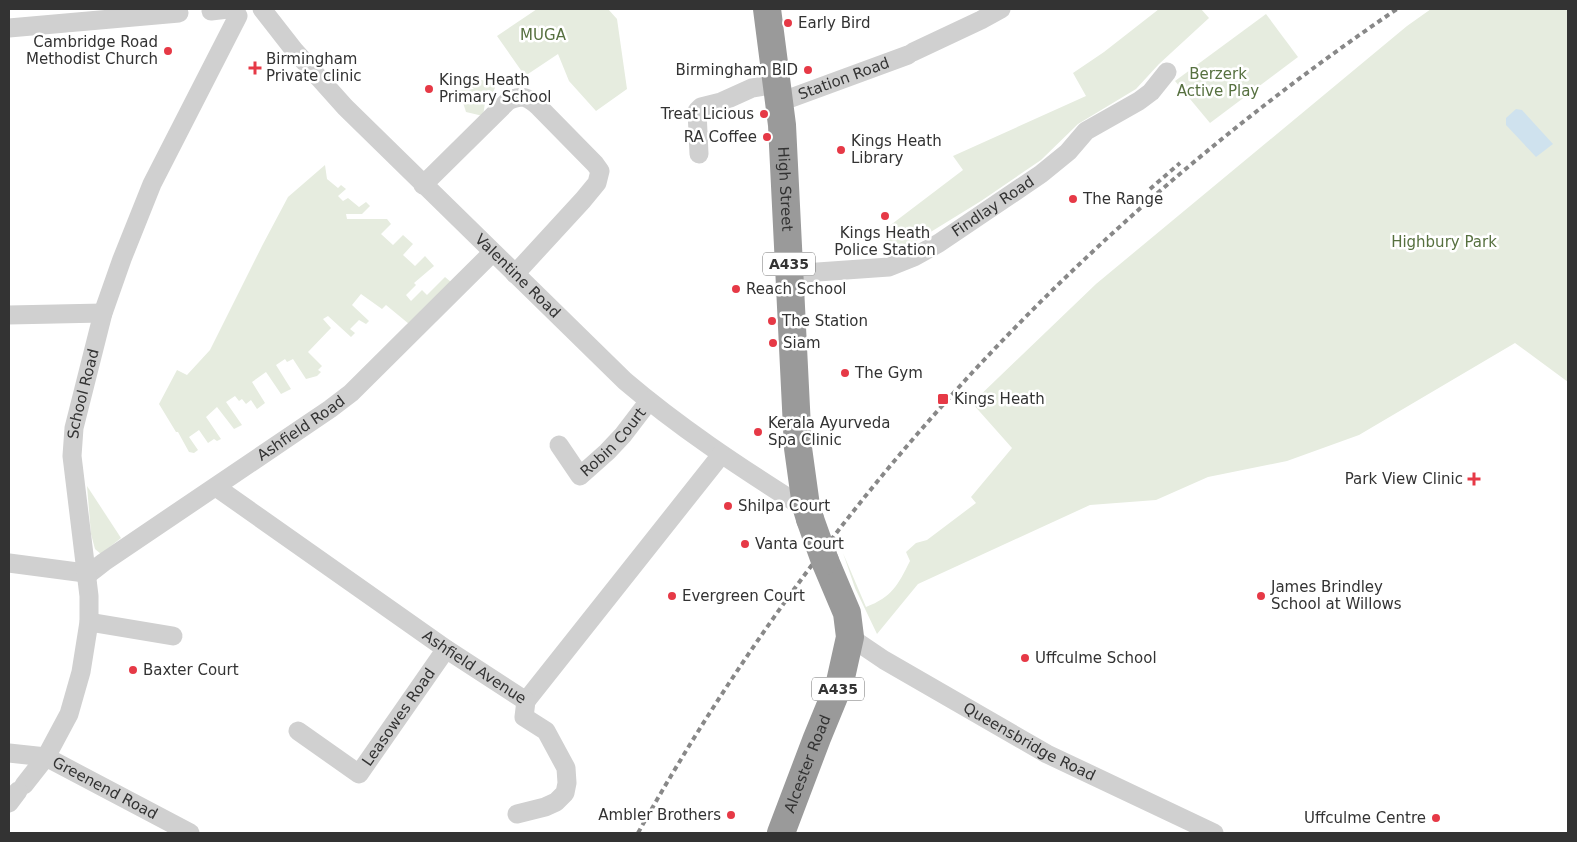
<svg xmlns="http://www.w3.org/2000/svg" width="1577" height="842" font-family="'DejaVu Sans',sans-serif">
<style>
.green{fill:#e6ecdf}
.water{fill:#cfe2ee}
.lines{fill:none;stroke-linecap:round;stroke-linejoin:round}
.minor{stroke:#d0d0d0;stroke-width:19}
.highway{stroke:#9a9a9a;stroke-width:28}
.rail{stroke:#888;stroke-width:4;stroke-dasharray:5 4;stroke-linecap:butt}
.highway-bridge{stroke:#9a9a9a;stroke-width:28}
.poi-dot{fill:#e63946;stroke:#fff;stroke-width:2}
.labels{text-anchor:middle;stroke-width:5;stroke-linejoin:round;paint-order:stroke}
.shield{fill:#fff;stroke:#707070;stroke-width:1}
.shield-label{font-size:14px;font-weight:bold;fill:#333}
.poi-label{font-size:15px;fill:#333;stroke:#fff;text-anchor:start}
.park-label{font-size:15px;fill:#56703f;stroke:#fff}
.street-label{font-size:15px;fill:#333;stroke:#fff}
</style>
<rect width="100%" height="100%" fill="#fff"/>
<g class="green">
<path d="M537 9H608L617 19 627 89 596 111 569 81 558 54 525 76 497 36Z"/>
<path d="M1159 9H1201L1209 18 1159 64 1136 89 1078 124 1041 160 981 201 903 249 886 253 884 230 963 170 953 156 1086 96 1073 73 1104 52Z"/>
<path d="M1431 9H1568V382L1515 343 1359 435 1287 461 1208 477 1156 500 1090 505 918 584 877 634 855 588 843 553 866 607C892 597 898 585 910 561L906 552 916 543 927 540 976 503 971 497 1012 448 972 403 1096 284 1407 26Z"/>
<path d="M1266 14 1298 57 1210 123 1175 81Z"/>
<path d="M477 79 495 83V88L492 94 486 96 483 116 466 112 459 90 474 89 471 86 474 80Z"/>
<path d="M325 165 327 179 338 188 341 185 346 189 338 196 343 201 348 198 359 207 366 202 370 206 362 214H346L347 219H387L391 224 381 234 393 245 403 235 413 244 403 255 415 266 425 256 434 266 414 283 416 285 406 295 411 301 422 290 427 295 445 277 451 282 409 324 386 305 382 309 361 294 352 305 369 321 366 324 359 320 350 329 355 333 351 337 328 316 323 319 331 328 308 352 322 366 318 370 321 372 317 376 306 379 293 359 287 362 285 359 276 365 291 389 281 394 266 372 252 382 265 403 257 409 251 400 246 404 242 399 239 401 235 396 226 402 242 425 234 429 217 407 206 417 221 439 217 441 214 439 208 443 199 430 189 437 198 450 194 453 189 452 178 432H176L159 404 177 370 187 375 210 350 262 246 288 197Z"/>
<path d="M87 486 121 538 101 554 95 549 91 534Z"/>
</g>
<path class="water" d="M1516 109 1522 110 1553 144 1536 157 1506 125V118Z"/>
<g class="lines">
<g class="minor">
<path id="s1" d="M262 9 294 50 345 107 625 381C679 427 738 466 798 504L806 506"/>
<path d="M211 11 228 9"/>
<path d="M9 28 179 13"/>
<path d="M913 52 981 20 1001 9"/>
<path id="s2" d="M780 102 908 55"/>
<path d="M699 154 697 111 701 107 721 102 752 88 777 84"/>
<path d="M423 185 508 101C522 94 528 97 539 107L595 164 600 171 597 183 583 200 515 274"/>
<path id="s3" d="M789 274 889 267 914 257 939 243 1041 174 1068 152 1086 131 1139 101 1151 92 1167 72"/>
<path d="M9 315 103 313"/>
<path id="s4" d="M559 445 580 476 607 452 623 435 649 401"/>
<path id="s5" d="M216 487 446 649 526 701 721 455"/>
<path d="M9 563 85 573"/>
<path id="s6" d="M86 576 104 562 330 409 351 393 492 253"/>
<path d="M89 622 173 636"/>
<path id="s7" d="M850 637 884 660 1047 754 1214 833"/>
<path id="s8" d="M298 731 359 774 446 649"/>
<path id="s9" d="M9 753 46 757 190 833"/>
<path id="s10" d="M24 785 46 757 69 714 81 672 89 622V596L72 456 74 428 103 313 122 259 152 184 238 16"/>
<path d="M9 803 18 791"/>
<path d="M517 814 545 807 556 802 565 793 567 783 566 768 546 731 524 717 526 701"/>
</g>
<g class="highway">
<path id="s11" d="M767 9 782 125 798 448 806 506 810 519"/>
<path id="s12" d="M781 833 817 738 840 682 850 637 847 613 825 561"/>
</g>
<g class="rail">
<path d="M1150 189 1180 163"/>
<path d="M638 833C825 499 1080 224 1397 9"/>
</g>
<path class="highway-bridge" d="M810 519 825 561"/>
</g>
<g class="poi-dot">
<circle cx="788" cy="23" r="5"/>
<circle cx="168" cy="51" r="5"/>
<path d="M252.5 60.5h5v5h5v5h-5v5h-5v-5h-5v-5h5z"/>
<circle cx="808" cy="70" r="5"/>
<circle cx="429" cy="89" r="5"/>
<circle cx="764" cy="114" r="5"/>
<circle cx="767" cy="137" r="5"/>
<circle cx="841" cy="150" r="5"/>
<circle cx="1073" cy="199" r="5"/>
<circle cx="885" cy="216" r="5"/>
<circle cx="736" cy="289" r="5"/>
<circle cx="772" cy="321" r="5"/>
<circle cx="773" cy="343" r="5"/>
<circle cx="845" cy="373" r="5"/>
<rect x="937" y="393" width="12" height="12" rx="2.5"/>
<circle cx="758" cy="432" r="5"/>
<path d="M1471.5 471.5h5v5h5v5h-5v5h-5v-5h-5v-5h5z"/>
<circle cx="728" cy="506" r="5"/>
<circle cx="745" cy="544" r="5"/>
<circle cx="672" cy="596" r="5"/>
<circle cx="1261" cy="596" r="5"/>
<circle cx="1025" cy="658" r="5"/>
<circle cx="133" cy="670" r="5"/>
<circle cx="731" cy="815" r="5"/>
<circle cx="1436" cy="818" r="5"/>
</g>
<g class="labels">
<g class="shield">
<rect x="763" y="252.5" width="52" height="23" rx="4"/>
<rect x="812" y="677.5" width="52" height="23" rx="4"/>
</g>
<g class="shield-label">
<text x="789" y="269">A435</text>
<text x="838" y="694">A435</text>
</g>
<g class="poi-label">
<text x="798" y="28">Early Bird</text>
<text x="158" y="47" text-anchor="end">Cambridge Road<tspan x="158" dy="17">Methodist Church</tspan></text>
<text x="266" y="64">Birmingham<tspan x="266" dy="17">Private clinic</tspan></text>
<text x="798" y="75" text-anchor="end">Birmingham BID</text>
<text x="439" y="85">Kings Heath<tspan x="439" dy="17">Primary School</tspan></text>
<text x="754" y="119" text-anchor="end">Treat Licious</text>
<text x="757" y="142" text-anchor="end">RA Coffee</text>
<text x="851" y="146">Kings Heath<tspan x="851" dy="17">Library</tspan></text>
<text x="1083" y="204">The Range</text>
<text x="885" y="238" text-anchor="middle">Kings Heath<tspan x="885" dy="17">Police Station</tspan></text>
<text x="746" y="294">Reach School</text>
<text x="782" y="326">The Station</text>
<text x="783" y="348">Siam</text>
<text x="855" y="378">The Gym</text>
<text x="954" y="404">Kings Heath</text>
<text x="768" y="428">Kerala Ayurveda<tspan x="768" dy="17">Spa Clinic</tspan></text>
<text x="1463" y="484" text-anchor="end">Park View Clinic</text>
<text x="738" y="511">Shilpa Court</text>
<text x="755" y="549">Vanta Court</text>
<text x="1271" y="592">James Brindley<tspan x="1271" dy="17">School at Willows</tspan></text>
<text x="682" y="601">Evergreen Court</text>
<text x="1035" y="663">Uffculme School</text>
<text x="143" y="675">Baxter Court</text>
<text x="721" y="820" text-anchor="end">Ambler Brothers</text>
<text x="1426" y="823" text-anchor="end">Uffculme Centre</text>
</g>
<g class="park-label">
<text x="543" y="40">MUGA</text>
<text x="1218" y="79">Berzerk<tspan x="1218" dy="17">Active Play</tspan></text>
<text x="1444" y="247">Highbury Park</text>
</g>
<g class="street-label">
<text dy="5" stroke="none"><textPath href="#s2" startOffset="68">Station Road</textPath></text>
<text dy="5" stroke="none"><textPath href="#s11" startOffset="181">High Street</textPath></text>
<text dy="5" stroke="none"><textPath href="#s3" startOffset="221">Findlay Road</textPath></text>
<text dy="5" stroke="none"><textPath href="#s1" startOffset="370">Valentine Road</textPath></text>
<text dy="5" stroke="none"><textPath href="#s10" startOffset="409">School Road</textPath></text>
<text dy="5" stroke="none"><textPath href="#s6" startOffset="261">Ashfield Road</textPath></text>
<text dy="5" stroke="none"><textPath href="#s4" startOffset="85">Robin Court</textPath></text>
<text dy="5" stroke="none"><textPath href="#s5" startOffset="315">Ashfield Avenue</textPath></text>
<text dy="5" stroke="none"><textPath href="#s8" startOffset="144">Leasowes Road</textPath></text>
<text dy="5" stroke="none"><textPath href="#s7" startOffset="208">Queensbridge Road</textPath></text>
<text dy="5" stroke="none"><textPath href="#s12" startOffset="74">Alcester Road</textPath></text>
<text dy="5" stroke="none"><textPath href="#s9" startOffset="104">Greenend Road</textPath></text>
</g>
</g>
<rect width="1577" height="842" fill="none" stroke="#333333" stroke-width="20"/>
</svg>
